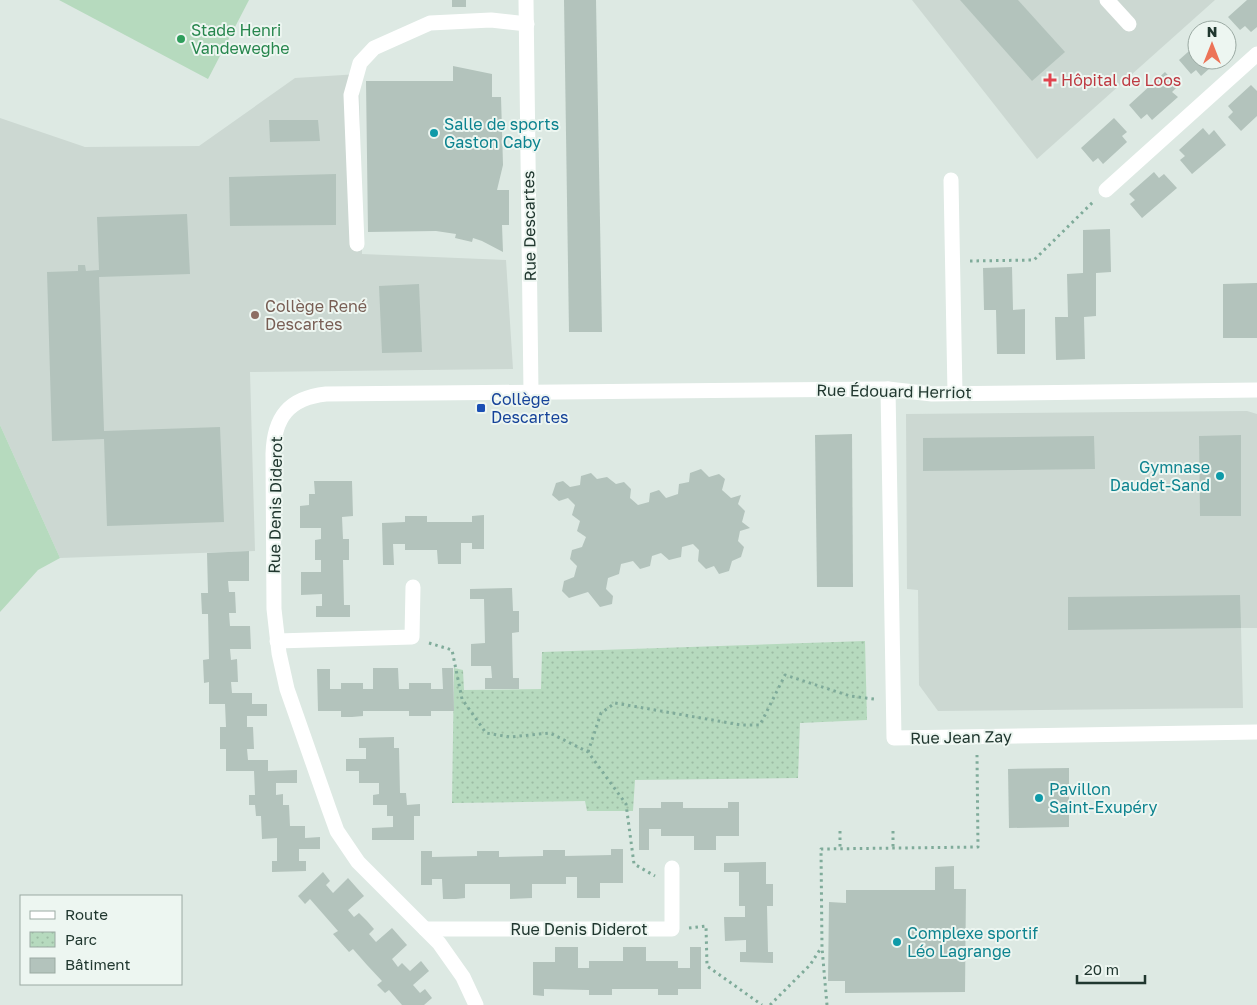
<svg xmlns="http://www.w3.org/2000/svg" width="1257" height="1005" font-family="'Golos Text',sans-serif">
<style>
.built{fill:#ccd8d2}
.grass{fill:#b6dabe}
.park{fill:url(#park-dots)}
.building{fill:#b3c3bc}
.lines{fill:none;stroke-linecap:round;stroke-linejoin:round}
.path{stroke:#7fab9a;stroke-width:3;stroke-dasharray:2.5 4;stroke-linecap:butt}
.minor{stroke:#fff;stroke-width:15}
.leisure-dot{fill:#2e9e5b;stroke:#edf6f1;stroke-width:2}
.health-dot{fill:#e0444e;stroke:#edf6f1;stroke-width:2}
.culture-dot{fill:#0f9aa8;stroke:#edf6f1;stroke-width:2}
.education-dot{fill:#8d6e63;stroke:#edf6f1;stroke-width:2}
.transit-dot{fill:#1a4fb4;stroke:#edf6f1;stroke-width:2}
.labels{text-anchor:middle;stroke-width:4;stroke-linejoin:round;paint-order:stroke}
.leisure-label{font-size:16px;fill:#27864d;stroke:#edf6f1;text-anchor:start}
.health-label{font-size:16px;fill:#be3a42;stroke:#edf6f1;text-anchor:start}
.culture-label{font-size:16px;fill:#0d838f;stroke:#edf6f1;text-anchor:start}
.street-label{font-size:16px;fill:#20372f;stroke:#edf6f1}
.education-label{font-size:16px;fill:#785e54;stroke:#edf6f1;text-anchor:start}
.transit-label{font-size:16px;fill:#164399;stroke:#edf6f1;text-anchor:start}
</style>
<defs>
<pattern id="park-dots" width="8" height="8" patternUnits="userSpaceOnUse" patternTransform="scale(1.25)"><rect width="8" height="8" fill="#b6dabe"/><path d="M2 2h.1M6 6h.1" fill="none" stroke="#9cbca4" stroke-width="1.8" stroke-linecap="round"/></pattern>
</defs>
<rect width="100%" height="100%" fill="#dde9e3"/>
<g class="built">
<path d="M912 0H1215L1037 159Z"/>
<path d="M359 74 362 254 506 260 513 369 250 372 255 551 60 558 0 425V118L85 147 199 146 295 78Z"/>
<path d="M1247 411 1257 414V628H1241L1243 708 938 711 919 685 918 590 907 589 906 414Z"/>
</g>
<g class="grass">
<path d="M59 0H249L208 79Z"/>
<path d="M0 425 60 558 38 570 0 612Z"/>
</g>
<path class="park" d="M865 641 867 720 800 723 798 778 635 780 633 811H587L585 801 452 803 454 668 463 670 464 690 541 689 542 652Z"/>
<g class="building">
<rect x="452" y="0" width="14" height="7"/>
<path d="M564 0H596L602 332H569Z"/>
<path d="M960 0H1018L1065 52 1032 81Z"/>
<path d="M1247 0H1257V27L1251 32 1245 26 1240 30 1228 17Z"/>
<path d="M1197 44V60H1219L1201 76 1196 70 1191 74 1179 60Z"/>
<path d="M453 66 492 74V97H501L503 165 497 190H509V225H502L503 252 482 241 473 238 472 242 455 238 456 234 436 231 368 232 366 81H453Z"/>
<path d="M1165 72 1178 86 1172 92 1178 97 1152 120 1147 114 1141 119 1129 105Z"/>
<path d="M1251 85 1257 91V116L1241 131 1228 117 1233 112 1228 106Z"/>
<path d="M1114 118 1127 132 1122 136 1127 142 1103 164 1098 158 1093 162 1081 148Z"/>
<path d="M269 120H318L320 141 270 142Z"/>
<path d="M1203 128 1209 135 1214 130 1226 145 1192 174 1180 160 1185 156 1179 150Z"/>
<path d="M1154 172 1159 178 1164 174 1177 188 1142 218 1130 204 1135 200 1129 194Z"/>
<path d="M336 174V225L230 226 229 177Z"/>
<path d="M187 214 190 274 99 277 104 431 220 427 224 522 107 526 104 439 52 441 47 272 78 271V265H85L86 271 99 270 97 217Z"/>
<path d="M1110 229 1111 272 1096 273V316L1084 317 1085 359 1056 360 1055 317H1068L1067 274 1083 273V230Z"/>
<path d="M1012 267 1013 310 1025 309V354H997L996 310H984L983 268Z"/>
<path d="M1257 283V338H1223V284Z"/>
<path d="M419 284 422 352 382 353 379 286Z"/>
<path d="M852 434 853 587H817L815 435Z"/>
<path d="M1241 435V516H1200L1199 436Z"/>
<path d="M1094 436 1095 469 923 471V438Z"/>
<path d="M701 469 709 477 719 474 725 479 722 490 731 498 741 495 738 504 745 511 742 522 750 528 740 531 738 541 744 547 741 557 732 561 729 571 719 574 714 566 706 569 698 561 699 550 693 544 682 547 681 557 669 560 661 553 652 556 650 566 640 569 633 561 621 564 619 574 608 578 606 589 613 596 612 604 600 607 588 592 569 598 562 591 564 581 574 577 577 566 570 559 572 550 582 547 586 537 577 531 580 521 572 515 575 505 568 498 559 501 552 495 556 483 563 481 570 487 580 485 581 476 591 473 597 479 607 477 616 484 624 482 631 489 630 498 638 505 649 502 650 493 659 490 666 498 678 494 679 484 689 482 690 473Z"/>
<path d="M314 481H352L353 516 342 517 343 539H349V560H343L344 605H350V617H316V606H322V594L301 595V572H321V560H315V540L321 539V528H300V506L309 505V494H315Z"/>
<path d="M484 515V549H472V543H461V564H438L437 550H405V544H393L394 565H383L382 523 405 522V516H427V522H472V516Z"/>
<path d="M249 551V581H228L229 592H235L236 613H229L230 626H250L251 649H230L231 660 237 659 238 682H231L232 693H252V704H267V716H247V727H253L254 749H247L248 760H268V771L297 770V783H276V795L283 794V805H289L290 826H305V838L320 837V849H299V861H306V871L272 872V861H277V838L262 839 261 816H256L255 805H249V795H255L254 771H226V749H220V727H226L225 704H209V682L204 683 203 660 209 659 208 614H202L201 593H208L207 553Z"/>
<path d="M512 588 513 611H519V632L512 633 513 678H519V689H485V678H492L491 666H471V644L485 643 484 599H470V589Z"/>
<path d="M1240 595 1241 628 1068 630V597Z"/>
<path d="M373 668H398L399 689H409V683H431V689H443L442 668H453L454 711H431V716H409V711H363V716L352 717H341V711H318L317 669H330V689H341V683H363V689H373Z"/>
<path d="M394 737V748H399L400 793H406L407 805 420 804V816H414V840H372V828L393 827V816H387V805H373V795L379 794V783H359V771H346V759H366V748H359V738Z"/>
<path d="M1069 768V827L1009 828 1008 769Z"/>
<path d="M661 802H683V808H728V802H739V836H716V850H694V836H661V829H649V850H639V808H661Z"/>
<path d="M611 849H623V883H600V898H577V877H566V884H532V898L510 899V884H465V898L456 899H443L442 879H432V885H421V851H432V857L477 856V851H499V857L543 856V850H565V856L611 855Z"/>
<path d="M766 862V884H773V906H767L768 952H773V963L740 962V952H746V940L725 941 724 917H745V906H739V872H724V863Z"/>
<path d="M954 866V889H966L965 992 845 993V981H828L829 902 846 903V890H935V867Z"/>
<path d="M323 872 330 881 326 885 333 893 348 878 364 896 348 910 354 917 359 913 367 921 374 929 369 934 376 942 392 928 407 945 392 959 398 967 402 963 410 971 421 961 429 971 413 985 420 993 425 989 432 998 424 1005H402L389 990 385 993 377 985 382 981 367 965 353 949 349 952 333 934 338 931 310 899 305 904 298 896Z"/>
<path d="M555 947H578V968H589V961H623V947H646V961H678V968H690V947H701V989H678V995H658V989H612V995H589V990L544 989V996L533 995V962H555Z"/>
</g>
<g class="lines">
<g class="path">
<path d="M970 261 1034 260 1093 202"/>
<path d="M429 643 452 650 462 699 486 733 510 737 550 733 588 752 626 804 634 864 655 876"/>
<path d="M588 752 601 713 615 703 741 725H760L785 675 850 696 874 699"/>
<path d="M840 831V849"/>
<path d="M893 831V848"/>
<path d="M689 928 706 926 707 966 762 1005"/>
<path d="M770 1005 810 965 821 948"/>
<path d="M827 1005 822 948 821 849 978 847 977 755"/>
</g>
<g class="minor">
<path d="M526 0 531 392"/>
<path d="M1107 0 1129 24"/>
<path d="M951 180 955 393"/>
<path d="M1106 190 1257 54"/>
<path d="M357 244 351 95 360 63 374 48 430 23 491 20 527 24"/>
<path d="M888 389 894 738 1257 732"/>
<path d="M277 641 412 637 413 587"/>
<path d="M425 929H672V868"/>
<path d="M476 1005 463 977 439 943 358 862 337 831 329 809 287 689 279 653 274 609 273 454C274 417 289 398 326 394L888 389 932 394 1257 390"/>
</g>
</g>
<circle class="leisure-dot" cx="181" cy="39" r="5"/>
<path class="health-dot" d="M1047.5 72.5h5v5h5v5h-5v5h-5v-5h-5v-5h5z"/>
<g class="culture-dot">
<circle cx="434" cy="133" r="5"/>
<circle cx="1220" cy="476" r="5"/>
<circle cx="1039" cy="798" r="5"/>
<circle cx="897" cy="942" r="5"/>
</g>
<circle class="education-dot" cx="255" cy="315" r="5"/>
<rect class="transit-dot" x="476" y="403" width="10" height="10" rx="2.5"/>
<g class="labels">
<g class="leisure-label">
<text x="191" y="36">Stade Henri<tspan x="191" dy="18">Vandeweghe</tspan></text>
</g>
<g class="health-label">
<text x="1061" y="86">Hôpital de Loos</text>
</g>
<g class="culture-label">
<text x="444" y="130">Salle de sports<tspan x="444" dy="18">Gaston Caby</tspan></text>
<text x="1210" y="473" text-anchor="end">Gymnase<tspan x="1210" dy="18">Daudet-Sand</tspan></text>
<text x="1049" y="795">Pavillon<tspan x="1049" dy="18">Saint-Exupéry</tspan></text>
<text x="907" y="939">Complexe sportif<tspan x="907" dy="18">Léo Lagrange</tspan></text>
</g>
<g class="street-label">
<text transform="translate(529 226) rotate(-91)" y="6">Rue Descartes</text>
<text transform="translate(894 391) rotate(1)" y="6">Rue Édouard Herriot</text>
<text transform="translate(275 505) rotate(-89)" y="6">Rue Denis Diderot</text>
<text transform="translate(961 737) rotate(-1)" y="6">Rue Jean Zay</text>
<text x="579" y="935">Rue Denis Diderot</text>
</g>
<g class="education-label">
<text x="265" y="312">Collège René<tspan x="265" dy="18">Descartes</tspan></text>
</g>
<g class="transit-label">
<text x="491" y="405">Collège<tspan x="491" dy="18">Descartes</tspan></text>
</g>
</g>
<rect x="20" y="895" width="162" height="90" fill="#edf6f1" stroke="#9baaa3"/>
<rect x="30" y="911" width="25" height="8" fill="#ffffff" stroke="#9baaa3"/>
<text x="65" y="920" font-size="15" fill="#20372f">Route</text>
<rect x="30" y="932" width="25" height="15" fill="url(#park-dots)" stroke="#9baaa3"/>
<text x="65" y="945" font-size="15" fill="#20372f">Parc</text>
<rect x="30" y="958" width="25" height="15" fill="#b3c3bc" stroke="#9baaa3"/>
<text x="65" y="970" font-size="15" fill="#20372f">Bâtiment</text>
<g transform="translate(1212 45)"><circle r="24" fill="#edf6f1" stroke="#9baaa3"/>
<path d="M0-4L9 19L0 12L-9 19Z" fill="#ec7357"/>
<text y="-8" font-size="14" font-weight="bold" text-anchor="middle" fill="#20372f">N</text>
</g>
<path d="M1077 975v8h68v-8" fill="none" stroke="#20372f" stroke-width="2.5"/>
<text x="1084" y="975" font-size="15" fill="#20372f" stroke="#edf6f1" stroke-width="4" paint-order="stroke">20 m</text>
</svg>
